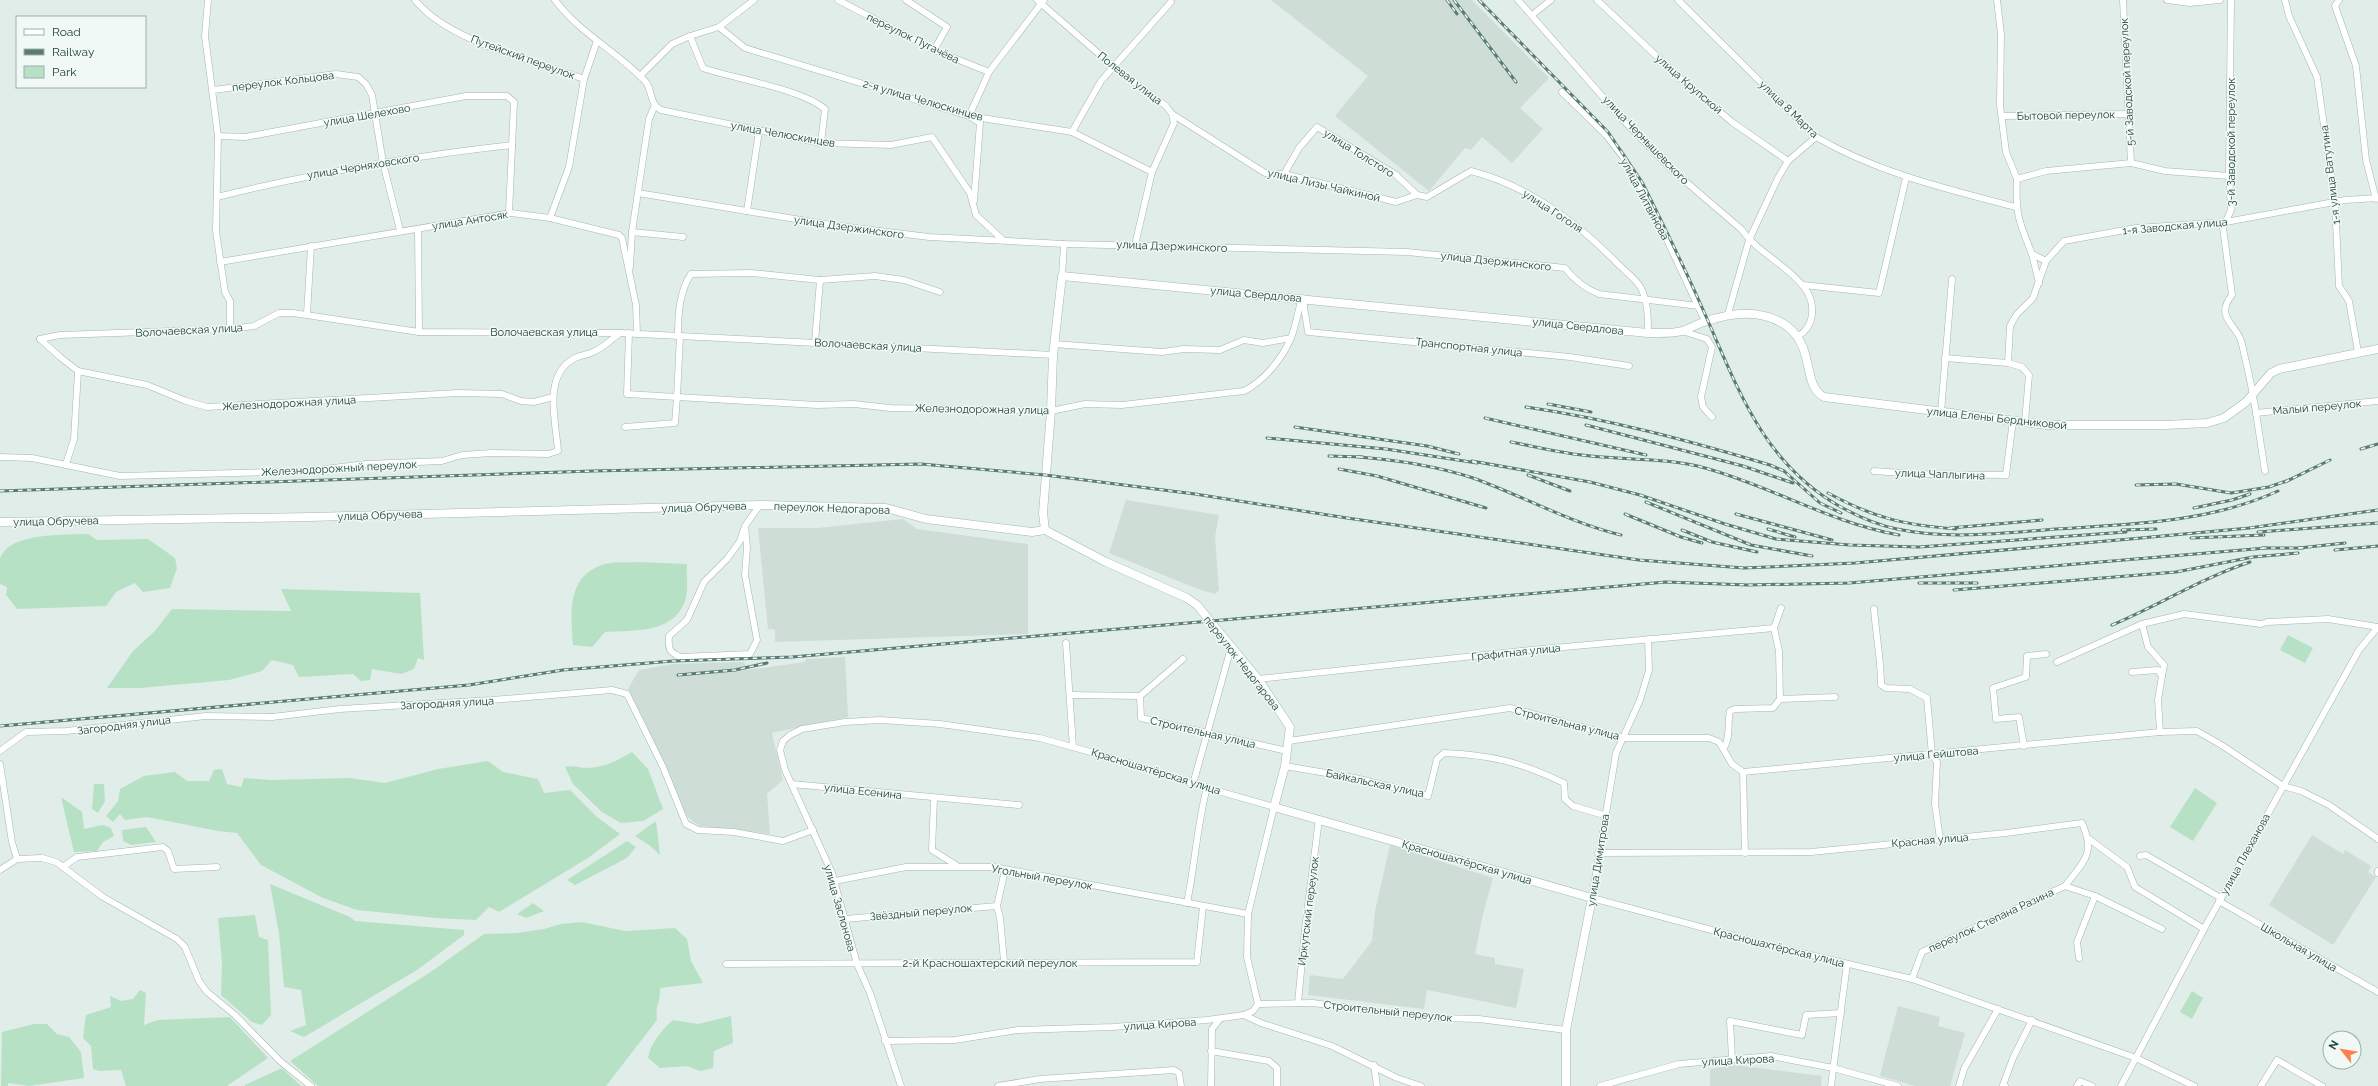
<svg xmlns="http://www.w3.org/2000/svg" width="2378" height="1086" font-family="Raleway,sans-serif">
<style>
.built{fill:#cfddd7}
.green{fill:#b7e1c4}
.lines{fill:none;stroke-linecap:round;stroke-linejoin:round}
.street-casing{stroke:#a3b6b0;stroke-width:7}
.secondary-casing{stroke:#9ebab1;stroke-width:9}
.street{stroke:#fff;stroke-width:6}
.secondary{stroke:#fff;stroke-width:8}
.rail-casing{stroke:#597b74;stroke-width:3}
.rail{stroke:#f1f9f6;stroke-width:1.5;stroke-dasharray:4.5;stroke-linecap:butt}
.labels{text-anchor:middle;stroke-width:3;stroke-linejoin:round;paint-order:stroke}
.street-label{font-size:11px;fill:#1f4038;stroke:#f1f9f6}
</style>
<rect width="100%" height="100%" fill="#e1ede8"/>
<g class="built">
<path d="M1271 0H1472L1549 78 1520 108 1543 129 1512 163 1482 137 1471 150 1465 148 1429 191 1335 116 1368 76Z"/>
<path d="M1126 500 1219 515 1215 537 1219 590 1215 594 1198 589 1109 553Z"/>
<path d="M903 519 917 529 1028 544V634L775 642V630L768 629 758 528H817Z"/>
<path d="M845 657 848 717 772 733 783 780 767 794 770 834 700 826 692 821 685 813 666 767 628 689 639 670 673 664 744 662 747 670 805 662 806 659Z"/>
<path d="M2312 835 2343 854 2345 850 2371 866 2368 872 2376 877 2333 945 2269 905Z"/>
<path d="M1390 845 1493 878 1483 914 1475 954 1495 958V964L1524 969 1516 1008 1427 990 1424 1009 1308 995 1310 975 1343 979 1372 941 1375 911Z"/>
<path d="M1898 1006 1940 1017 1938 1026 1965 1033 1950 1086H1916L1880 1076Z"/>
<path d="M1735 1065 1822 1076 1821 1086H1710V1069Z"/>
</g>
<g class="green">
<path d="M88 534 97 540 148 539 175 558 177 568 170 588 143 592 135 583 116 592 106 606 17 609 6 595 7 587 0 584C0 577 0 566 0 559 8 532 66 535 88 534Z"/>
<path d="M639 562 687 564C686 575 689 591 685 601 673 634 634 630 605 632L592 647 573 645C571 615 566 577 602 565 612 561 628 563 639 562Z"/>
<path d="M281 589 420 593 424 660 418 658 414 669 401 674 372 669 370 680 361 681 353 674 299 677 293 665 272 660 262 671 229 680 140 688H107L133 651 155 631 172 609 291 611Z"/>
<path d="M2288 635 2313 648 2305 663 2280 650Z"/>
<path d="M632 752 648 769 663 809 643 821 621 823 602 812 573 784 565 767C577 765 578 768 587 768 604 768 618 760 632 752Z"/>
<path d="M488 761 503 772 538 779 544 793 570 790 597 817 620 834 588 858 499 912 489 907 476 920 436 918 357 910 323 898 261 865 237 833 218 831 147 817 125 820 120 814 113 822 106 816 118 801 120 789 144 776 175 772 187 781H209L214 770 222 769 227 784 241 787 244 778 271 780 350 778 385 783 438 769Z"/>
<path d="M94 784H104L105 801 98 813 92 809Z"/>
<path d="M2195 788 2217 803 2193 841 2170 827Z"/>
<path d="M61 797 82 812 84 829 103 825 111 828 114 836 103 842 97 851 74 852Z"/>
<path d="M656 821 660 855 649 845 635 836Z"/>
<path d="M146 827 156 842 131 845 123 841 122 830Z"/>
<path d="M627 841 636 847 627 858 575 885 567 880Z"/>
<path d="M270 884 350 917 355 921 464 930V935L417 970 304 1037 290 1031 306 1025 301 990 284 987 279 933Z"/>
<path d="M533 903 544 911 526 918 517 914Z"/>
<path d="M255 915 259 937 268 940 271 1015 262 1025 252 1022 221 995 222 963 218 918Z"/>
<path d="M582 922 625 931 675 928 687 939 691 961 703 983 660 988C661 1002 655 1005 657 1020L606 1086H318L290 1061 432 971 484 934 517 933 544 929 561 924Z"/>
<path d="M140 990 146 993 144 1025 158 1020 230 1017 268 1058 227 1086H126L121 1070 99 1071 93 1069 91 1046 83 1038 86 1015 111 1007 110 996 121 1001 133 999Z"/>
<path d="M2192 991 2203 998 2192 1019 2180 1012Z"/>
<path d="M731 1016 733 1043 714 1051 713 1068 700 1071 687 1066 660 1068 648 1058C651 1042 661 1031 673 1020L698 1024Z"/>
<path d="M34 1024H47L57 1034 69 1037 81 1052 84 1078 29 1086 8 1083V1086H1L2 1032Z"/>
<path d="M282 1068 301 1086H245V1085Z"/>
</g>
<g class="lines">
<defs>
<g id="street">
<path d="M208 0 205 36 218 136 216 231 225 292 230 301V329"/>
<path d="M415 0C449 42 533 60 584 79"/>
<path d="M555 0C579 33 618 52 645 81 653 90 649 104 661 110L821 143 891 145 932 137 970 193 976 215 1003 240"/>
<path d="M838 0 934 50 989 72"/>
<path d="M906 0 947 27 934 50"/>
<path d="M1037 0 1114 67 1166 106 1172 114 1174 123 1152 172 1135 245"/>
<path d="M1518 0 1623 120 1671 169 1741 229C1758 253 1787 265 1803 286 1816 301 1816 326 1798 336"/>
<path d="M1597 0 1681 79 1732 122 1788 161"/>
<path d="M1678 0 1816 137C1878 173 1947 189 2015 207"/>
<path d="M1997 0 2001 34 2000 105 2006 152 2017 179"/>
<path d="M2123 0 2131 163"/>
<path d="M2167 0 2190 3 2220 0"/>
<path d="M2231 0 2229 176 2231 210 2223 228 2232 295C2216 315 2232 322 2240 338 2243 345 2244 355 2246 362 2255 398 2259 435 2265 471"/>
<path d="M2285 0 2289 16 2317 77 2335 202 2339 286 2349 301 2358 352"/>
<path d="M2339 0 2335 6 2356 66 2366 160 2376 199"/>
<path d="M1532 15 1551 0"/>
<path d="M719 27 745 48 969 116 1072 132 1152 172"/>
<path d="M690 36 703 68C735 79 802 89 825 109L821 143"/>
<path d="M640 76 672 44 690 36 719 27 754 0"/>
<path d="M213 90 336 74 358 77 366 84 372 95 383 163 400 230"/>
<path d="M1562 92 1606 135 1623 157 1652 208 1705 321"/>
<path d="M1172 114 1265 173 1284 174 1396 202 1417 195 1427 197 1471 171C1529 186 1577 222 1618 264 1625 271 1637 280 1641 288 1648 302 1648 318 1648 333"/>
<path d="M2003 116 2129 114"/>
<path d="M1072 132 1101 81 1171 2"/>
<path d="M218 136 245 137 466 96H507L514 102 509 213"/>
<path d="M1284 174 1299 148 1317 127 1395 174 1417 195"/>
<path d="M638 193 831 225 929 237 1064 244 1407 252 1565 268C1574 280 1584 288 1599 294L1699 306"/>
<path d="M217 197C314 173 412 156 512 145"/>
<path d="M974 201 980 123 969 116 989 72 1044 0"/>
<path d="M747 211 759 131"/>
<path d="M550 218 569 167 584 79 597 41"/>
<path d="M418 229 419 332"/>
<path d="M632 232 683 237"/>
<path d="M2032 254 2039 283"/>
<path d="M2046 261 2032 254C2019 222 2015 213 2017 179L2046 171 2131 163 2165 171 2229 176"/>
<path d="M220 262 511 213 550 218 619 235 622 238 636 305 637 334"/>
<path d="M630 267 632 232 649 119 655 105"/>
<path d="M1062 276 1064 244"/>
<path d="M1803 285 1879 293 1906 178"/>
<path d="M1303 300 1308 332 1570 357 1629 366"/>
<path d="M307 314 311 246"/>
<path d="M1728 314 1749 240 1778 178 1788 161 1816 137"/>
<path d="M1682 331 1707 339 1712 347 1701 397 1703 407 1712 417"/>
<path d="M629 333 627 394 677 397 680 336"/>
<path d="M678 336C678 315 679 292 691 274L751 273 820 280 875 276 904 280 940 292"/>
<path d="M40 339 60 335 230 329 254 326 279 313H293L419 332 620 333 1053 355"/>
<path d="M40 339 60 357 78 371 147 385 186 401 207 407 458 393 502 394 521 401 534 402 553 397"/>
<path d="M815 342 820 280"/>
<path d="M1054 344 1162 352 1184 349 1220 350 1244 340 1263 343 1291 338"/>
<path d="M1945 358 2008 363"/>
<path d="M1941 412 1952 279"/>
<path d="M2256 413 2378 401"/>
<path d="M2025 422 2029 375 2022 367 2008 363 2010 326 2017 314 2033 298 2046 261 2064 241 2136 228 2226 222 2345 200 2378 198"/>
<path d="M625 427 675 423 677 397 817 405 854 404 890 408 1051 411 1085 404 1122 405 1244 391C1264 381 1282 359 1291 338 1296 325 1298 311 1302 298"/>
<path d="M0 457 32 458 120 476 308 471 366 464 442 461 462 455 491 453 548 454 558 451C556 421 542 375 575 358 581 355 587 355 593 352 603 348 612 339 620 333"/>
<path d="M66 464 74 439 78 371"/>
<path d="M1874 471 1915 474 2006 475 2013 420"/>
<path d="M745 526 747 547 745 575 757 640 750 654 680 657C669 652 668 648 669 636L687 620 704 582 727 559 740 541 745 526 760 505"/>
<path d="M1874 609C1876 635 1881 659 1881 685L1886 688 1910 689 1927 698 1932 755 1937 762 1935 804 1940 839"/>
<path d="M2142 624 2148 647 2164 665 2162 676"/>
<path d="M1648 639 1649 670 1640 700 1616 753 1592 898 1760 943 1912 979 2136 1058 2194 1086"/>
<path d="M1066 643 1073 747"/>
<path d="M2057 662 2142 624 2184 614 2261 624 2267 622 2328 619 2378 627"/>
<path d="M2132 672 2158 670 2162 676 2158 700 2160 732"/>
<path d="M1258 679 1531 650 1774 628"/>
<path d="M1071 695 1140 696 1183 659"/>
<path d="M1140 696 1141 718 1287 751"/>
<path d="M1780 699 1779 651 1774 628 1781 608"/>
<path d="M1289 741 1510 708 1623 738H1709L1719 742 1732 764 1743 772 2160 732 2197 731 2223 746 2283 786 2301 791 2329 805 2378 839"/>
<path d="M2024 746 2019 717 1996 719 1993 688 2026 677 2027 656 2046 654"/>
<path d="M1724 748C1731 736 1727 724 1730 711L1735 709 1773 708 1780 699 1835 697"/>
<path d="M0 751 26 732 66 731 206 716 272 717 340 709 492 700 612 690 627 694 663 767 686 824 698 830 734 832 783 841 813 830"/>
<path d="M0 764 12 842 17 859"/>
<path d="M1285 766 1355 778 1428 796 1437 759 1444 753C1492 755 1520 762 1564 783L1565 799 1573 806 1604 815"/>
<path d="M1743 772 1745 853"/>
<path d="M792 784 1019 805"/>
<path d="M1193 784 1231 648"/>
<path d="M934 798 932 850 956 865"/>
<path d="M2089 839 2127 867 2135 887 2204 929"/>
<path d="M1598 853 1811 852 2006 833 2082 823C2096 854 2084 861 2065 886L2095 896 2162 929"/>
<path d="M2140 856 2146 855 2221 898"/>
<path d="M63 867 77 857 163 847 168 851 174 869 217 867"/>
<path d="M0 870 17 859 42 858 56 862 103 897 177 939 185 947 199 981 207 992 235 1015 280 1061 311 1086"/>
<path d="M2378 871V873"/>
<path d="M835 881 906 867H994L1248 914"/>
<path d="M2219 901 2378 992"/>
<path d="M1187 903C1195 864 1197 826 1207 787"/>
<path d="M845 919 997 906"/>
<path d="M2079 958 2077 942 2095 896"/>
<path d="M1004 961 1000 918 997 906 1005 870"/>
<path d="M726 964 1197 962 1203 906"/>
<path d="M1912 979 1922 952 2065 886"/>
<path d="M1298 1003 1305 929 1319 819"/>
<path d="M1258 1004 1313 1003 1388 1013 1438 1018 1479 1019 1566 1030"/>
<path d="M1244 1015 1253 1011 1258 1004"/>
<path d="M885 1041 955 1040 1018 1030 1113 1027 1207 1020 1244 1015 1261 1023 1332 1046 1397 1078 1421 1086"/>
<path d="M1211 1051 1269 1061 1277 1068V1086"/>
<path d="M1732 1059 1730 1021 1802 1035 1806 1015 1841 1013"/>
<path d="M1374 1065 1377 1086"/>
<path d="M901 1086 870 993 857 964 832 873 785 770 780 750 783 741 790 735 802 729 845 722 880 720 940 724 1040 738 1126 762 1193 784 1274 807 1248 914 1247 957 1258 1004"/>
<path d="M998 1086 1040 1079 1174 1070 1179 1073 1181 1086"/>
<path d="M1211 1086 1212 1029 1220 1019"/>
<path d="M1600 1086 1679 1064 1771 1056 1833 1068 1898 1086"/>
<path d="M1831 1086 1847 964"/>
<path d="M1959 1086 1964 1069 1998 1009"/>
<path d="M2005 1086 2003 1085 2013 1058 2032 1020"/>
<path d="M2077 1086 2080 1081 2092 1086"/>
<path d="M2121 1086 2204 929 2359 650 2378 627"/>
<path d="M2261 1086 2277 1060 2322 1086"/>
</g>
<g id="secondary">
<path d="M0 522 310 517 760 505 886 508 926 519 1032 532 1045 530 1106 562 1187 598 1197 605 1258 679 1290 727 1285 766 1274 807 1592 898 1566 1030V1086"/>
<path d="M1045 530 1043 513 1051 411 1053 355 1062 276 1648 333C1659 333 1671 334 1682 331 1689 329 1697 324 1704 322 1732 312 1763 308 1788 327 1815 348 1802 385 1824 397L2047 425H2165L2207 423 2224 418 2246 402 2271 373 2279 369 2378 349"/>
</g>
</defs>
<use href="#street" class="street-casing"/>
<use href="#secondary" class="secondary-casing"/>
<use href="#street" class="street"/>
<use href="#secondary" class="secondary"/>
<defs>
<g id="rail">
<path d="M1447 0 1457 14"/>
<path d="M1454 0 1516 82"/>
<path d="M1479 0 1608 132 1642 182C1662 222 1682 262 1700 303 1736 382 1759 460 1839 506 1857 516 1877 525 1897 529 1949 540 2004 533 2056 529 2132 524 2208 523 2278 491"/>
<path d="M1548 404 1591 412"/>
<path d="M1526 407C1609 419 1690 441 1770 465L1784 471 1820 503 1841 513"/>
<path d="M1485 418 1646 455"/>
<path d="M1586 425 1743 466 1793 483"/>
<path d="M1295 427 1427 446 1459 454"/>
<path d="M1267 438 1386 449 1477 463"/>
<path d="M1511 442C1537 447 1564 454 1591 456 1629 460 1668 458 1705 468 1771 486 1831 523 1899 535"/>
<path d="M2361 449 2378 444"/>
<path d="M1329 456 1363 457"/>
<path d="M1359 457C1398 460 1436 466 1473 478 1523 496 1568 522 1621 535"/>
<path d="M1472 461 1590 482 1640 495 1725 524 1776 539 1850 545 1919 547 2126 532"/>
<path d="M1339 469 1377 476 1486 508"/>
<path d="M1528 475 1570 491"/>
<path d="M2285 482 2330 460"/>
<path d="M2136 485 2176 484 2231 493 2269 487 2289 480"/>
<path d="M0 491 593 471 921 464 1045 475 1195 494 1347 518 1639 560 1744 568 1855 563 2130 539 2249 528 2378 510"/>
<path d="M1828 493C1874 518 1904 525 1956 529"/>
<path d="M1646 502 1751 545 1812 556"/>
<path d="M2194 508 2232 500 2250 494"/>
<path d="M1625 514 1681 537 1702 543"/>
<path d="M1736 514 1832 540"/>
<path d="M1950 528 2042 520"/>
<path d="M1768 529 1795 537"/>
<path d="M1682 530 1712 542 1757 552"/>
<path d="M2122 530 2156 529"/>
<path d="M2258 532 2378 523"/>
<path d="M2191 538 2264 535"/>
<path d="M2262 548H2303"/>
<path d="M2299 548 2345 543"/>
<path d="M2335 550 2378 546"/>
<path d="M1919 583H1977"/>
<path d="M1954 590 2176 572 2253 557 2298 553"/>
<path d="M2112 625C2159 605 2202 578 2250 562"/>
<path d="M678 675 735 670 767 663"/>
<path d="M0 726 469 685 563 670 673 661 792 657 1666 582 1748 585 1849 583 2266 548"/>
</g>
</defs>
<use href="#rail" class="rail-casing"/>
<use href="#rail" class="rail"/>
</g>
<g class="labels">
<g class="street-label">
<text transform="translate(913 38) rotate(26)" y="4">переулок Пугачёва</text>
<text transform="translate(523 57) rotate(20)" y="4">Путейский переулок</text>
<text transform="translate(1130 78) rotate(38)" y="4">Полевая улица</text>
<text transform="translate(283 81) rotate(-7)" y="4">переулок Кольцова</text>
<text transform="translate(2127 82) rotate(-93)" y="4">5-й Заводской переулок</text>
<text transform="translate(1689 84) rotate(41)" y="4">улица Крупской</text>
<text transform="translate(923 100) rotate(16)" y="4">2-я улица Челюскинцев</text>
<text transform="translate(1789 109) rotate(44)" y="4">улица 8 Марта</text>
<text transform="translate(367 115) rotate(-10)" y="4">улица Шелехово</text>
<text transform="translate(2066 115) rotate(-1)" y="4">Бытовой переулок</text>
<text transform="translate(783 134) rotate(10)" y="4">улица Челюскинцев</text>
<text transform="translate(1646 140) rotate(46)" y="4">улица Чернышевского</text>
<text transform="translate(2231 142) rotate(-90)" y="4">3-й Заводской переулок</text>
<text transform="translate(1359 153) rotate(32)" y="4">улица Толстого</text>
<text transform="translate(363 166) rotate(-9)" y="4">улица Черняховского</text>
<text transform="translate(2330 175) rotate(-97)" y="4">1-я улица Ватутина</text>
<text transform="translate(1324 185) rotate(13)" y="4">улица Лизы Чайкиной</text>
<text transform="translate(1645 199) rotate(62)" y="4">улица Литвинова</text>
<text transform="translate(1553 211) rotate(33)" y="4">улица Гоголя</text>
<text transform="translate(470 220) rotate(-9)" y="4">улица Антосяк</text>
<text transform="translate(2175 226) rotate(-5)" y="4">1-я Заводская улица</text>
<text transform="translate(849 227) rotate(8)" y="4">улица Дзержинского</text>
<text transform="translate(1172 246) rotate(2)" y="4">улица Дзержинского</text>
<text transform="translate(1496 261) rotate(6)" y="4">улица Дзержинского</text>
<text transform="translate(1256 294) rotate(5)" y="4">улица Свердлова</text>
<text transform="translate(1578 326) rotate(6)" y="4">улица Свердлова</text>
<text transform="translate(189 330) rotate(-3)" y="4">Волочаевская улица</text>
<text x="544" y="336">Волочаевская улица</text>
<text transform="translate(868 345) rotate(3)" y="4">Волочаевская улица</text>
<text transform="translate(1469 347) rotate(6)" y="4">Транспортная улица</text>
<text transform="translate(289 403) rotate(-3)" y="4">Железнодорожная улица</text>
<text transform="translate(2317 407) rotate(-5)" y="4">Малый переулок</text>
<text transform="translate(982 409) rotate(1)" y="4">Железнодорожная улица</text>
<text transform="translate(1997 418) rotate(6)" y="4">улица Елены Бердниковой</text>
<text transform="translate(339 468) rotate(-3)" y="4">Железнодорожный переулок</text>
<text transform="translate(1940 474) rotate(2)" y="4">улица Чаплыгина</text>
<text transform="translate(704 507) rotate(-2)" y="4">улица Обручева</text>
<text transform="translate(832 508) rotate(2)" y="4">переулок Недогарова</text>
<text transform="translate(380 515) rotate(-2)" y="4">улица Обручева</text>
<text transform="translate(56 521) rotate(-1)" y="4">улица Обручева</text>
<text transform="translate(1516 652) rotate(-6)" y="4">Графитная улица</text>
<text transform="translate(1242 663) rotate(52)" y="4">переулок Недогарова</text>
<text transform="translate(447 703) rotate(-3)" y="4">Загородняя улица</text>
<text transform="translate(1567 723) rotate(14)" y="4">Строительная улица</text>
<text transform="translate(124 725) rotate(-7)" y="4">Загородняя улица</text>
<text transform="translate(1203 732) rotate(13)" y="4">Строительная улица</text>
<text transform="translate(1936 754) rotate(-5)" y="4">улица Гейштова</text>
<text transform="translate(1156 771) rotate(17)" y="4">Красношахтёрская улица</text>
<text transform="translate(1375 783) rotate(12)" y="4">Байкальская улица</text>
<text transform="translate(863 791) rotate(6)" y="4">улица Есенина</text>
<text transform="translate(1930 840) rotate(-5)" y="4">Красная улица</text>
<text transform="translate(2245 854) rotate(-61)" y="4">улица Плеханова</text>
<text transform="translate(1598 860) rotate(-81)" y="4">улица Димитрова</text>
<text transform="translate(1467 862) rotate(16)" y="4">Красношахтёрская улица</text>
<text transform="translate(1042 877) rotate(10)" y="4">Угольный переулок</text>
<text transform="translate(840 908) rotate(74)" y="4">улица Заслонова</text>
<text transform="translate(1308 911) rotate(-83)" y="4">Иркутский переулок</text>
<text transform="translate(921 912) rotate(-5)" y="4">Звёздный переулок</text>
<text transform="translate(1991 920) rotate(-25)" y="4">переулок Степана Разина</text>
<text transform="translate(1779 947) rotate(14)" y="4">Красношахтёрская улица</text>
<text transform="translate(2299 947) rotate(30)" y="4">Школьная улица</text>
<text x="990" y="967">2-й Красношахтерский переулок</text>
<text transform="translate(1388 1011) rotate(6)" y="4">Строительный переулок</text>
<text transform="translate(1160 1024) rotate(-4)" y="4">улица Кирова</text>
<text transform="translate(1738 1060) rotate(-3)" y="4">улица Кирова</text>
</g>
</g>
<rect x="16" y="16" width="130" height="72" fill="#f1f9f6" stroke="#9dafaa"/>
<rect x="24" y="29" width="20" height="6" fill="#ffffff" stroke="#9dafaa"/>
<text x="52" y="36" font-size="12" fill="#1f4038">Road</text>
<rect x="24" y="49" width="20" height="6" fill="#597b74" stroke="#9dafaa"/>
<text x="52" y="56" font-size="12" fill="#1f4038">Railway</text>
<rect x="24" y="66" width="20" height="12" fill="#b7e1c4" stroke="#9dafaa"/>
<text x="52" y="76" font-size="12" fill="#1f4038">Park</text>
<g transform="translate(2342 1050) rotate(301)"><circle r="19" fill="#f1f9f6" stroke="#9dafaa"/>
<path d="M0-3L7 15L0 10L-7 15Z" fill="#ff804d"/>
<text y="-6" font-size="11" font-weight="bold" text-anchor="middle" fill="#1f4038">N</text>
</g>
</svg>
